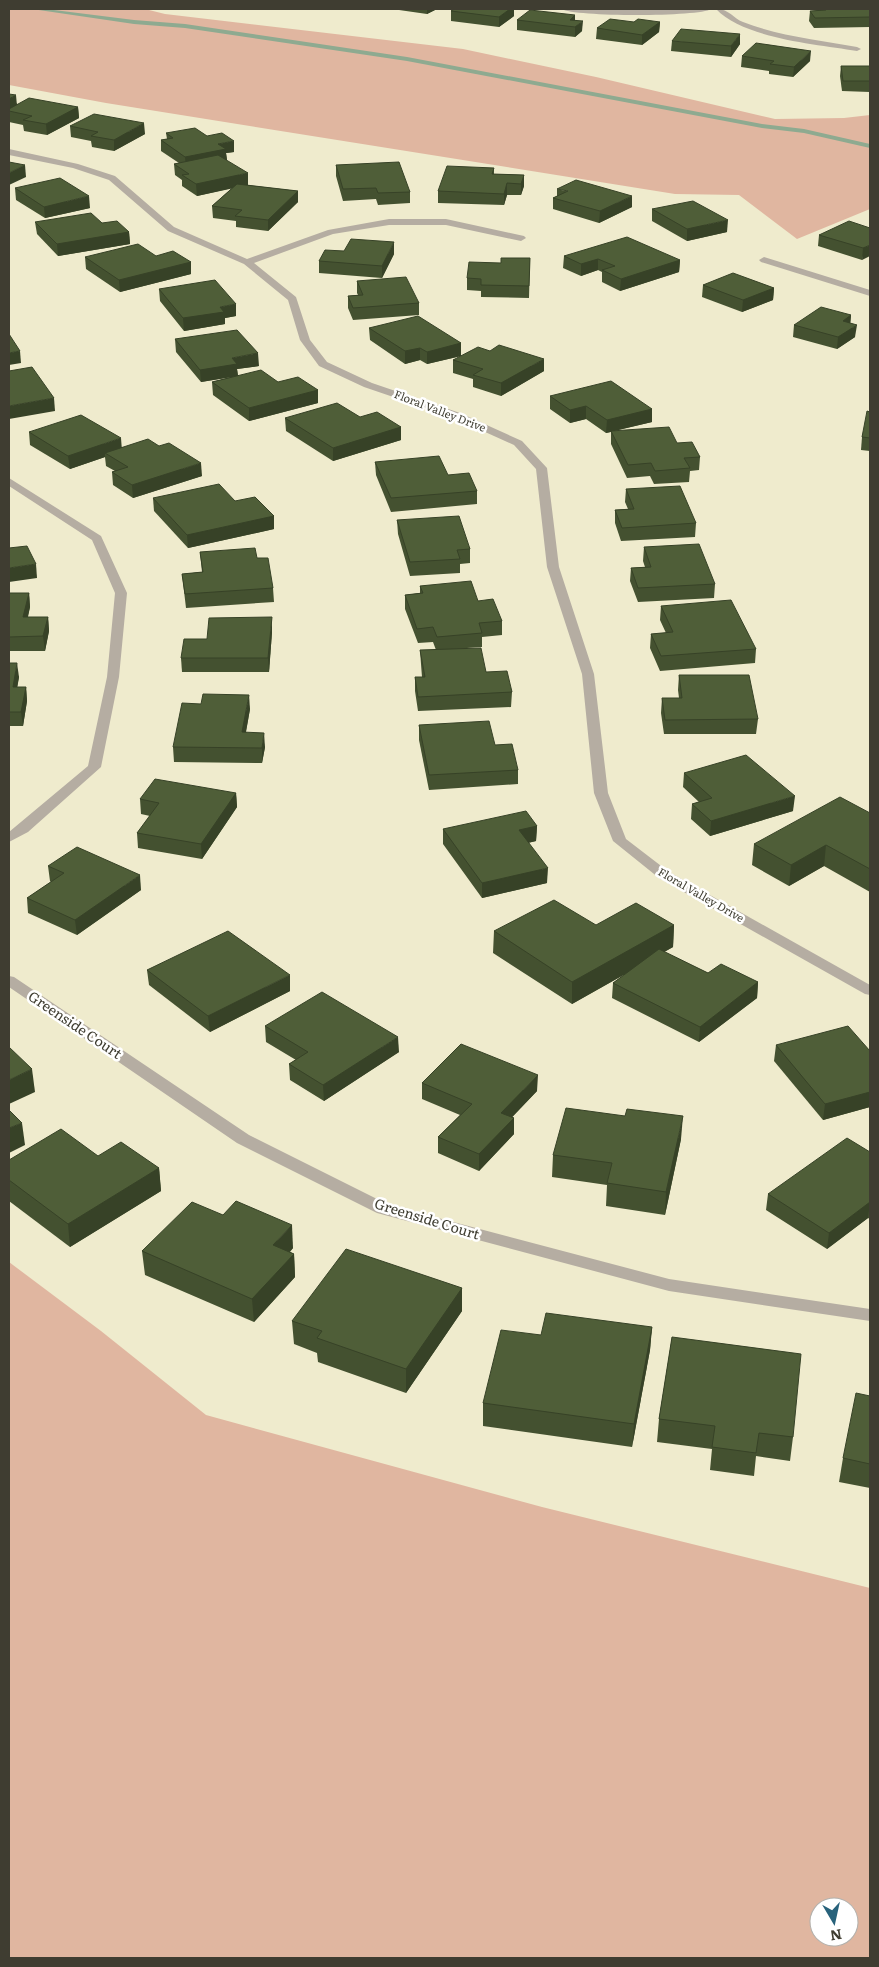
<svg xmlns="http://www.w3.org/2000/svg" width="879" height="1967" font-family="Literata,serif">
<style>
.green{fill:#e0b6a0;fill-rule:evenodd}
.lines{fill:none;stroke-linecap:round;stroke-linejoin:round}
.stream{fill:#8eaa90;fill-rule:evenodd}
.street{fill:#b5ada2;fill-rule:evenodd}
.wall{fill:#445130}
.shaded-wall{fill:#374227}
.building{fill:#4f5e38;stroke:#374227}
.labels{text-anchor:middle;stroke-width:5;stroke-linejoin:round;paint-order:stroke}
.far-street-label{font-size:11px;fill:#3f3d31;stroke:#fff}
.street-label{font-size:14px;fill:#3f3d31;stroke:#fff}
</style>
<rect width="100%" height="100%" fill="#efebcd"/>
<g class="green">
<path d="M9 9H145L165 14 463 49 596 77 775 119 844 118 870 115V209L797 239 739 195 675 194 106 103 9 85Z"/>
<path d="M9 1262 101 1331 206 1415 542 1507 870 1588V1958H9ZM819 1907H849V1937H819Z"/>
</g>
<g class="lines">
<path class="stream" d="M32 9H46L134 20 185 24 407 57 762 124 804 129 870 144V148L804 133 762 128 407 61 185 28 134 24Z"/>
<g class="street">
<path d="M562 9H711C700 17 573 17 562 9Z"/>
<path d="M716 9C728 8 733 18 743 22 779 36 819 40 857 47L861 49 857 51C816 44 745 39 716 9Z"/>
<path d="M9 149 78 164 115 176 174 227 247 259 328 230 389 219H446L524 236 526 238 521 241 446 225H389L333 234 254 263 296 297 310 340 327 362 372 383 460 413 522 441 547 468 559 567 594 674 608 793 626 839 669 872 870 985V995L865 994 659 878 613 841 594 793 582 674 547 567 536 469 514 445 452 417 364 387 319 366 300 340 288 300 244 264 168 231 109 180 73 168 9 155Z"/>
<path d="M764 257 870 290V296L761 262 759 260Z"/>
<path d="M9 478 101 536 127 593 119 677 101 767 28 832 9 842V832L88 766 107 677 115 593 92 540 9 486Z"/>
<path d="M9 976 14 977 249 1135 389 1205 669 1279 870 1309V1321L669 1291 377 1213 237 1143 9 987Z"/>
</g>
</g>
<g class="wall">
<path d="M392 9H437L427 14Z"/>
<path d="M454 9H514V16L499 27 451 21V11Z"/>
<path d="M820 9H870V27L814 28 809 21 810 11 820 10Z"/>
<path d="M575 15V20L582 31 575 37 517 30V20Z"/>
<path d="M634 22H660L659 32 642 45 596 39 597 28Z"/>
<path d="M672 41 740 44 731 57 671 51Z"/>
<path d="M742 56 810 61 793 77 769 74V71L741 67Z"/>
<path d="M841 66H870V92L842 91 840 76Z"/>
<path d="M9 94 17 104 78 107 79 118 47 135 24 131 23 125 9 122Z"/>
<path d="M70 126 145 134 114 151 92 147 91 141 71 137Z"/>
<path d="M166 133 207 136 234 152 226 153 227 160H226L248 185 298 191V202L268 231 236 227V221L213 218 212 206 232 188 197 196 182 186V180L175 175 174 164 179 163 161 151V140L167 139Z"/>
<path d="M336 165 410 192V203L378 205 376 199 343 201 336 176Z"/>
<path d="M494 168V174L524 175V186L521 195H507L504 205 438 203V191Z"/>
<path d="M15 188 90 208 45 218 16 200Z"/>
<path d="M557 189 632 207 599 223 553 209V198L557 196Z"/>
<path d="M652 209 727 232 687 241 652 221Z"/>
<path d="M35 222 102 223 129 232 130 244 58 256 37 234Z"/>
<path d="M870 228 862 260 818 246 819 235Z"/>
<path d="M344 251 394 254 382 278 319 273V261Z"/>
<path d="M564 256 680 260 679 272 620 291 602 282V272L598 270 581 276 563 268Z"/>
<path d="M85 257 191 262V274L120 292 86 269Z"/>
<path d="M530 258 529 298 481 297V291L467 290V278L501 263Z"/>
<path d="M357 281 419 303V315L353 320 348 308V296L358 295 357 293Z"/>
<path d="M703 285 774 288 773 300 742 312 702 297Z"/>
<path d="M159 289 236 316 225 318V324L184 331 160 301Z"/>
<path d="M851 315 850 323 855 337 837 349 793 337 794 325Z"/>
<path d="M369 328 461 343V356L427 364 420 360 405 364 370 340Z"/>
<path d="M175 339 259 366 237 369 238 376 278 382 318 390V403L249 421 213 395 212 382 231 377 201 382 176 352Z"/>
<path d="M490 351 544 371 501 396 473 387V379L453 373V360Z"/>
<path d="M550 396 652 409V422L613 431 677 443 700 457 699 470 690 471 689 482 654 484 650 476 627 478 611 444V432L606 433 586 419 570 423 550 409Z"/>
<path d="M870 412V451L861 450 862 437Z"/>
<path d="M360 417 401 427V440L333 461 286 431 285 418Z"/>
<path d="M29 432 122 447 202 476 133 498 113 485 112 472 115 471 106 466 105 457 70 469 30 445Z"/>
<path d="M375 462 448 475 477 491V504L391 512 376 475Z"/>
<path d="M626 489 696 523 695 537 621 541 615 523V510L628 509 625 502Z"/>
<path d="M153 498 235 501 274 516V529L188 548 154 511Z"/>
<path d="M397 520 470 549V563L460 564V573L410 576 398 534Z"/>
<path d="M644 547 715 584 714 598 638 602 630 581 631 568 645 567 643 561Z"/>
<path d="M200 552 257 558 273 588 274 602 186 608 182 574 202 572Z"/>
<path d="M420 586 478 601 502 621V635L482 637V647L467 648 486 672 512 692 511 707 418 711 415 691V677H422L421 664 420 650H436L433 642 418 643 405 609V595L420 593Z"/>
<path d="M9 593H29L30 607 28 617H48L49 631 45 651H9Z"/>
<path d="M661 606 756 649 755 663 660 671 650 648 651 634 666 633 660 620Z"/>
<path d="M272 632 269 672H182L181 658 207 639Z"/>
<path d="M9 663 19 677 17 687H26L27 701 23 726H9Z"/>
<path d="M679 675 758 719 756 734H664L661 713 662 698H679L678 690Z"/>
<path d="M250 709 246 732 265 747 262 763 174 762 173 747Z"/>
<path d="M419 725 518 770V784L429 790 419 740Z"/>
<path d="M684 773 793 811 710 836 691 819 692 804 699 802 683 787Z"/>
<path d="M236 793 237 807 202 859 138 848 137 833 150 816 141 814 140 799Z"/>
<path d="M870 813V892L824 866 789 886 752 865 754 844Z"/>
<path d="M537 826 536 841 528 843 547 883 482 898 443 844V829Z"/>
<path d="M48 866 141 890 77 935 28 913 27 898 51 882 50 881Z"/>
<path d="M596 925H674L673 947 664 952 708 973 758 982 757 998 699 1042 612 998 613 983 627 973 572 1004 493 953 494 931Z"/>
<path d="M147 970 290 991 210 1032 149 985Z"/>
<path d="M265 1026 399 1052 324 1101 290 1080 289 1064 296 1060 266 1042Z"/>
<path d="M776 1045 870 1051V1107L823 1120 774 1061Z"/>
<path d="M422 1083 537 1091 512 1117 514 1118V1134L479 1171 438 1153V1137L460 1115 422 1099Z"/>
<path d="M625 1116 681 1139 665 1215 606 1206 607 1185 552 1177 553 1155Z"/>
<path d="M870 1152V1219L868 1218 827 1249 766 1210 768 1194Z"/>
<path d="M98 1156 159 1168 161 1191 70 1247 9 1201V1160Z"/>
<path d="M223 1215 293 1248 290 1252 294 1254 295 1277 254 1322 145 1275 142 1251Z"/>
<path d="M462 1288V1311L406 1393 318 1362 317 1353 294 1344 292 1321Z"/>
<path d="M652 1327 650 1350 632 1447 483 1426V1403L541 1335Z"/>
<path d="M672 1337 793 1437 790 1461 756 1456 754 1476 710 1470 712 1449 657 1442 659 1419Z"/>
<path d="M870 1396V1488L839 1482 843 1458Z"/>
</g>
<g class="shaded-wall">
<path d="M427 9H437L427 14Z"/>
<path d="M510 9H514V16L499 27V17Z"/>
<path d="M575 15V25L570 20Z"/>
<path d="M583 21 582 31 575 37V27Z"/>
<path d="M660 22 659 32 642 45V35Z"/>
<path d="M740 34V44L731 57V46Z"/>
<path d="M811 51 810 61 793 77 794 67Z"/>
<path d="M16 95 17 106 9 110V99Z"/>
<path d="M78 107 79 118 47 135 46 124Z"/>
<path d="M144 123 145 134 114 151V140Z"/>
<path d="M234 141V152L226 153 227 160 186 168 185 157 218 144Z"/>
<path d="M25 165 26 177 9 185V173Z"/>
<path d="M248 173V185L197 196 196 184Z"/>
<path d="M524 175V186L521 195V184Z"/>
<path d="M507 183V195L504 205V194Z"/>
<path d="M298 191V202L268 231V220Z"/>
<path d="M89 196 90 208 45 218 44 207Z"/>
<path d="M632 196V207L599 223 600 211Z"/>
<path d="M728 220 727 232 687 241V229Z"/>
<path d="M129 232 130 244 58 256 57 244Z"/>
<path d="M394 242V254L382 278V266Z"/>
<path d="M870 245V256L862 260 863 248Z"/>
<path d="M598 259V270L581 276V264Z"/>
<path d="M680 260 679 272 620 291 621 279Z"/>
<path d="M191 262V274L120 292 119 280Z"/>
<path d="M774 288 773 300 742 312 743 300Z"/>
<path d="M236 304V316L225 318V324L184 331 183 318 220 307Z"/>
<path d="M851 315 850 328 843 321Z"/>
<path d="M857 325 855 337 837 349 838 337Z"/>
<path d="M461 343V356L427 364V352Z"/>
<path d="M420 348V360L405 364V351Z"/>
<path d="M20 351 21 363 9 365V353Z"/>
<path d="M258 353 259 366 237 369 238 376 201 382 200 370 232 358Z"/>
<path d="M544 359V371L501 396V383Z"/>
<path d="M318 390V403L249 421V408Z"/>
<path d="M54 398 55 411 9 419V406Z"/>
<path d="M586 406V419L570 423V410Z"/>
<path d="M652 409V422L606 433 607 420Z"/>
<path d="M401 427V440L333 461V448Z"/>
<path d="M121 438 122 451 105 453V457L70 469 68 456Z"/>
<path d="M201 463 202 476 133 498 132 485Z"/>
<path d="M274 516V529L188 548 187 535Z"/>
<path d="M36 564 37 578 9 582V568Z"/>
<path d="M29 593 30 607 24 631 23 617Z"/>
<path d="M48 617 49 631 45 651 43 636Z"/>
<path d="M272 617V632L269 672 268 658Z"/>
<path d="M17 663 19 677 15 701 13 687Z"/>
<path d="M26 687 27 701 23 726 21 712Z"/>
<path d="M249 695 250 709 243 747 242 732Z"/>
<path d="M264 733 265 747 262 763V748Z"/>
<path d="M236 793 237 807 202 859 201 844Z"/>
<path d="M795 796 793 811 710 836 711 821Z"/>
<path d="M537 826 536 841 518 845 519 830Z"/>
<path d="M826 845 824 866 789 886 791 865Z"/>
<path d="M548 868 547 883 482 898V883Z"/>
<path d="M140 875 141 890 77 935 75 920Z"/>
<path d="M674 925 673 947 572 1004V982Z"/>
<path d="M290 975V991L210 1032 208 1016Z"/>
<path d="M758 982 757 998 699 1042 700 1027Z"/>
<path d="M398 1037 399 1052 324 1101 323 1085Z"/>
<path d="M32 1069 35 1092 9 1104V1080Z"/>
<path d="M538 1075 537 1091 501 1129V1113Z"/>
<path d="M870 1092V1107L823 1120 825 1104Z"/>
<path d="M683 1116 681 1139 665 1215 666 1192Z"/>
<path d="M514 1118V1134L479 1171V1154Z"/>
<path d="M22 1123 25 1145 9 1153V1128Z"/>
<path d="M159 1168 161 1191 70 1247 68 1224Z"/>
<path d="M870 1202 868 1218 827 1249 829 1233Z"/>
<path d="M292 1225 293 1248 274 1268 273 1245Z"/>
<path d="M294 1254 295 1277 254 1322 252 1299Z"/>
<path d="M462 1288V1311L406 1393V1369Z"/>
<path d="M652 1327 650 1350 632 1447 634 1424Z"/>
</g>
<g class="building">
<path d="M454 9H510L499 17 451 11Z"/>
<path d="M825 9H870V17L815 18 810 11 826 10Z"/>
<path d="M530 10 575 15 570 20 583 21 575 27 517 20Z"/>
<path d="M610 19 634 22 638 19 660 22 642 35 597 28Z"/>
<path d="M681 29 740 34 731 46 672 41Z"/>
<path d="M756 43 811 51 794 67 770 64 774 61 742 56Z"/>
<path d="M841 66H870V81H843Z"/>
<path d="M9 94 16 95 9 99Z"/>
<path d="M29 98 78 107 46 124 23 120 32 116 9 111V109Z"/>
<path d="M94 114 144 123 114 140 91 136 98 132 70 126Z"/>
<path d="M195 128 207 136 222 133 234 141 218 144 226 149 185 157 161 140 173 138 166 133Z"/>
<path d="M218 155 248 173 196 184 182 175 189 174 174 164Z"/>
<path d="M9 162 25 165 9 173Z"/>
<path d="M399 162 410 192 378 193 376 188 343 189 336 165Z"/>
<path d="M447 166 494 168 492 174 524 175 521 184 507 183 504 194 438 191Z"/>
<path d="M60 178 89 196 44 207 15 188Z"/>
<path d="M576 180 632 196 600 211 553 198 568 191 557 189Z"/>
<path d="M237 184 298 191 268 220 235 216 242 210 212 206Z"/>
<path d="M693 201 728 220 687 229 652 209Z"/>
<path d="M91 213 102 223 117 221 129 232 57 244 35 222Z"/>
<path d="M849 221 870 228V245L863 248 819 235Z"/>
<path d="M627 237 680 260 621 279 602 270 615 266 598 259 581 264 564 256Z"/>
<path d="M351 239 394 242 382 266 319 261 325 250 344 251Z"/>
<path d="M138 244 156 256 173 251 191 262 119 280 85 257Z"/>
<path d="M501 258H530L529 286 481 285V279L467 278 469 262 501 263Z"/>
<path d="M733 273 774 288 743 300 703 285Z"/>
<path d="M406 277 419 303 353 308 348 296 363 295 357 281Z"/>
<path d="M215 280 236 304 220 307 224 312 183 318 159 289Z"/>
<path d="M821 307 851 315 843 321 857 325 838 337 794 325Z"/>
<path d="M418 316 461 343 427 352 420 348 405 351 369 328Z"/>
<path d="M237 330 258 353 232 358 237 364 200 370 175 339Z"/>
<path d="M9 334 20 351 9 353Z"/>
<path d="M499 345 544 359 501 383 473 375 483 369 453 360 478 347 490 351Z"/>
<path d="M32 367 54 398 9 406V371Z"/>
<path d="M261 370 278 382 298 377 318 390 249 408 212 382Z"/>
<path d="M611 381 652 409 607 420 586 406 570 410 550 396Z"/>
<path d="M337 403 360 417 377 412 401 427 333 448 285 418Z"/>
<path d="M867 411 870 412V438L862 437Z"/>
<path d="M81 415 121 438 68 456 29 432Z"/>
<path d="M669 427 677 443 692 442 700 457 684 458 690 468 655 471 651 463 628 465 611 431Z"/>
<path d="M148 439 159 446 169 443 201 463 132 485 112 472 128 467 105 453Z"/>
<path d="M439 456 448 475 469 473 477 491 391 498 375 462Z"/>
<path d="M219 484 235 501 255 497 274 516 187 535 153 498Z"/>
<path d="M680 486 696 523 622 528 615 510 634 509 626 489Z"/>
<path d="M459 516 470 549 457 550 460 559 410 562 397 520Z"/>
<path d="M699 544 715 584 638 588 631 568 651 567 644 547Z"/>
<path d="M27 546 36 564 9 568V548Z"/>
<path d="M255 548 257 558H268L273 588 185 594 182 574 203 572 200 552Z"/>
<path d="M471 581 478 601 493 599 502 621 479 623 482 633 437 637 433 627 417 629 405 595 423 593 420 586Z"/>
<path d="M9 593H29L23 617H48L43 636 9 637Z"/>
<path d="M731 600 756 649 661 656 651 634 673 632 661 606Z"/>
<path d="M272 617 268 658H181L184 639H207L209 618Z"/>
<path d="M481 648 486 672 507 671 512 692 418 697 415 677H425L420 650Z"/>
<path d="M9 663H17L13 687H26L21 712H9Z"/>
<path d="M679 675H749L758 719 665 720 662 698H682Z"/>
<path d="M203 694 249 695 242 732 264 733 262 748 173 747 182 703 201 704Z"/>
<path d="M489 721 495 745 512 744 518 770 429 775 419 725Z"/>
<path d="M746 755 795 796 711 821 692 804 712 798 684 773Z"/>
<path d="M155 779 236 793 201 844 137 833 159 803 140 799Z"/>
<path d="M840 797 870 813V869L826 845 791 865 754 844Z"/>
<path d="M526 811 537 826 519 830 548 868 482 883 443 829Z"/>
<path d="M77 847 140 875 75 920 27 898 64 873 48 866Z"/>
<path d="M554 900 596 925 636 903 674 925 572 982 494 931Z"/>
<path d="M228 931 290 975 208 1016 147 970Z"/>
<path d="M659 949 708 973 721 964 758 982 700 1027 613 983Z"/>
<path d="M322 992 398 1037 323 1085 289 1064 308 1052 265 1026Z"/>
<path d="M848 1026 870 1051V1092L825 1104 776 1045Z"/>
<path d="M461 1044 538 1075 501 1113 514 1118 479 1154 438 1137 472 1104 422 1083Z"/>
<path d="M9 1047 32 1069 9 1080Z"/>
<path d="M566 1108 625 1116 627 1109 683 1116 666 1192 607 1183 612 1163 553 1155Z"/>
<path d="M9 1110 22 1123 9 1128Z"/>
<path d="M61 1129 98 1156 121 1142 159 1168 68 1224 9 1180V1160Z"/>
<path d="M847 1138 870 1152V1202L829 1233 768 1194Z"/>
<path d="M236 1201 292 1225 273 1245 294 1254 252 1299 142 1251 192 1202 223 1215Z"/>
<path d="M346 1249 462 1288 406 1369 317 1338 322 1331 292 1321Z"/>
<path d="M546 1313 652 1327 634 1424 483 1403 501 1330 541 1335Z"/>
<path d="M672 1337 801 1354 793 1437 759 1433 756 1453 712 1447 715 1426 659 1419Z"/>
<path d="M856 1393 870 1396V1464L843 1458Z"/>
</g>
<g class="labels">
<g class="far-street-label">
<text transform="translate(440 411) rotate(21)" y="4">Floral Valley Drive</text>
<text transform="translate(701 895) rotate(30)" y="4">Floral Valley Drive</text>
</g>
<g class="street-label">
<text transform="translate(75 1025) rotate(34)" y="5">Greenside Court</text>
<text transform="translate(427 1219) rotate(17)" y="5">Greenside Court</text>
</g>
</g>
<rect width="879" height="1967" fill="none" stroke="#3f3d31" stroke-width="20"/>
<g transform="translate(834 1922) rotate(171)"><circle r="24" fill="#ffffff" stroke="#b2b1ad"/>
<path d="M0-4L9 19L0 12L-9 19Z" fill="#28627b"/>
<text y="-8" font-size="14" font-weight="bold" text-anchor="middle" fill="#3f3d31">N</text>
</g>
</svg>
